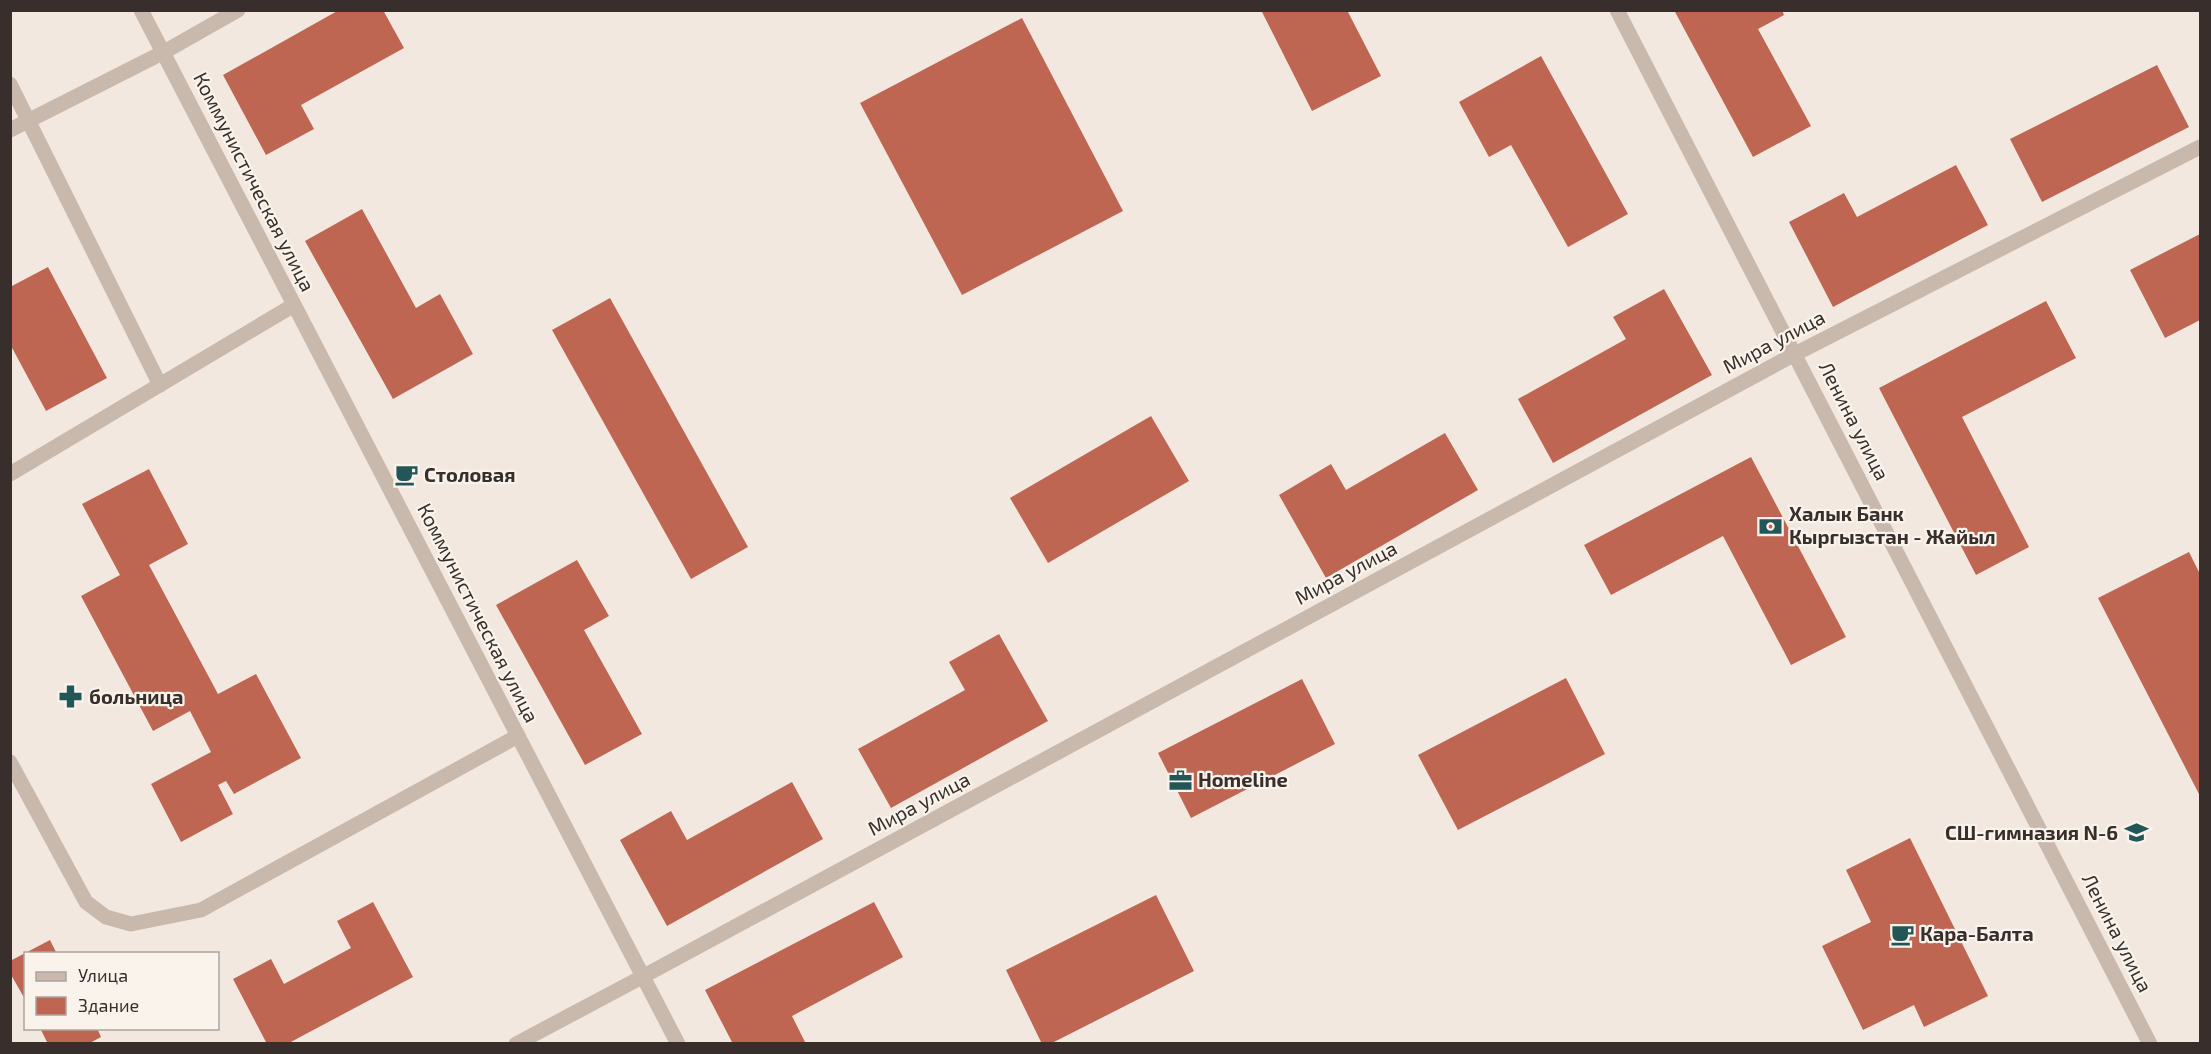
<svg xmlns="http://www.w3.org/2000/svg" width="2211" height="1054" font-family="'Exo 2',sans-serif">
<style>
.building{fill:#be6652}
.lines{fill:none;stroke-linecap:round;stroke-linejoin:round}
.minor{stroke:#c9b8ac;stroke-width:15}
.tertiary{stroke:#c9b8ac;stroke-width:15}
.labels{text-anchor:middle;stroke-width:4.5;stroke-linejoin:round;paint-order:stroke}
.street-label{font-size:20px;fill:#382e2b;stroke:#f9f3ec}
.poi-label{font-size:20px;font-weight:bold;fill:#382e2b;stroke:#f9f3ec;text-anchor:start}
</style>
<rect width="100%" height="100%" fill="#f2e8e0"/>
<g class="building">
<path d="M339 10H383L404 48 301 105 314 129 266 155 223 75Z"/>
<path d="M1261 10H1347L1381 76 1312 111Z"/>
<path d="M1674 10H1782L1784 15 1758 29 1811 126 1753 157Z"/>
<path d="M1022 18 1123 211 962 295 860 103Z"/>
<path d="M1541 56 1628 214 1568 247 1511 145 1489 157 1459 102Z"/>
<path d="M2157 65 2189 127 2042 202 2010 139Z"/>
<path d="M1956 165 1988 225 1833 307 1789 222 1844 193 1857 217Z"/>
<path d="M362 209 416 308 440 294 473 354 393 399 305 241Z"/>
<path d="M2200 234V320L2165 338 2130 270Z"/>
<path d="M48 267 107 378 46 411 10 344V287Z"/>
<path d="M1664 289 1712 375 1553 463 1518 399 1626 339 1613 317Z"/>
<path d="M610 298 748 547 691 579 552 330Z"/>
<path d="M2046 301 2076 358 1962 417 2029 547 1976 575 1879 388Z"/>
<path d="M1151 416 1189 481 1048 563 1010 498Z"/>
<path d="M1445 433 1478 490 1326 578 1279 495 1331 464 1346 490Z"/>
<path d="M1751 457 1846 637 1791 665 1723 536 1611 595 1584 545Z"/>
<path d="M149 469 188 544 149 565 218 694 256 674 301 758 234 794 226 781 218 785 233 814 181 842 151 784 211 752 190 711 153 731 81 596 120 575 82 504Z"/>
<path d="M2189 552 2200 574V796L2098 598Z"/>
<path d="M577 560 609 616 584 630 642 734 585 765 496 605Z"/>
<path d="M999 634 1048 721 891 808 858 749 965 690 949 662Z"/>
<path d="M1566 678 1605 754 1458 830 1418 755Z"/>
<path d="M1302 679 1335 744 1191 818 1158 753Z"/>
<path d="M792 782 823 839 667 926 620 840 671 811 687 840Z"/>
<path d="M1910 838 1988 996 1924 1027 1914 1005 1863 1030 1822 946 1871 922 1846 870Z"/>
<path d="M1156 895 1194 971 1050 1044H1042L1006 970Z"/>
<path d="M373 902 413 977 287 1044H267L233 979 271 959 284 984 351 948 337 921Z"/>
<path d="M874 902 903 957 792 1016 806 1044H733L705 990Z"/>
<path d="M50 940 57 954H26V1001L10 973V961Z"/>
<path d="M40 1028H97L101 1037 88 1044H48Z"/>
</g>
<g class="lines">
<g class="minor">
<path d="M141 10 678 1044"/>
<path d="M1617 10 2150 1044"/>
<path d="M10 84 160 385"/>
<path d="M10 474 294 305"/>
<path d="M10 762 86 902 106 917 131 924 201 910 518 736"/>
</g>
<g class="tertiary">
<path d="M10 130 164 52 238 10"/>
<path d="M516 1044 642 977 1795 354 2200 147"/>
</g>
</g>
<defs>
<symbol id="cafe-bare" viewBox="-9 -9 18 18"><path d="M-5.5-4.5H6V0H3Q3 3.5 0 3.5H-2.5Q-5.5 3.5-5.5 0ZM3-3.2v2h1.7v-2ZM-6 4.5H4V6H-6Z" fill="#235757" stroke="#f9f3ec" stroke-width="2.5" paint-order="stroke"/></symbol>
<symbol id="bank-bare" viewBox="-9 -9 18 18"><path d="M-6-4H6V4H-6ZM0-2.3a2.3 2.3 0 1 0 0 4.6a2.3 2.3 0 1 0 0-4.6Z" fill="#235757" stroke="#f9f3ec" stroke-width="2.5" paint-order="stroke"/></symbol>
<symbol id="pharmacy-bare" viewBox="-9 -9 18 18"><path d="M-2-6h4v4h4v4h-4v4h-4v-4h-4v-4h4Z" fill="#235757" stroke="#f9f3ec" stroke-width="2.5" paint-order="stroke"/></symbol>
<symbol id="office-bare" viewBox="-9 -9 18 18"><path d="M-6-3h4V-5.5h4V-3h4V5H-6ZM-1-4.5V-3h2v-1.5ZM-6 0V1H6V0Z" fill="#235757" stroke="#f9f3ec" stroke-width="2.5" paint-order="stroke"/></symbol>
<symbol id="school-bare" viewBox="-9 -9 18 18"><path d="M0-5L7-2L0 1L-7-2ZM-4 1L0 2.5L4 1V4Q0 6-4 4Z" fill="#235757" stroke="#f9f3ec" stroke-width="2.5" paint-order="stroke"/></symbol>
</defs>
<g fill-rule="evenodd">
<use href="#cafe-bare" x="390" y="458" width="33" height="33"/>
<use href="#bank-bare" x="1754" y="510" width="33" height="33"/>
<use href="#pharmacy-bare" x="54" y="680" width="33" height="33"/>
<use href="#office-bare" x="1164" y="764" width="33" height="33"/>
<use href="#school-bare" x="2120" y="816" width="33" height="33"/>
<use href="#cafe-bare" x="1886" y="918" width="33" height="33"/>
</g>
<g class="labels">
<g class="street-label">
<text transform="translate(254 182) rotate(63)" y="7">Коммунистическая улица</text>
<text transform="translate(1774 342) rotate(-28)" y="7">Мира улица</text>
<text transform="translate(1854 421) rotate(63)" y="7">Ленина улица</text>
<text transform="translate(1346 573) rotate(-28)" y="7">Мира улица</text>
<text transform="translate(478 613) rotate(63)" y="7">Коммунистическая улица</text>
<text transform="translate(919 804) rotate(-28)" y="7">Мира улица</text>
<text transform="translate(2117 933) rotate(63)" y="7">Ленина улица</text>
</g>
<g class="poi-label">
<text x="424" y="482">Столовая</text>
<text x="1789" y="521">Халык Банк<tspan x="1789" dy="23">Кыргызстан - Жайыл</tspan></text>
<text x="89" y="704">больница</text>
<text x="1198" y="787">Homeline</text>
<text x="2118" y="840" text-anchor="end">СШ-гимназия N-6</text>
<text x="1920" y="941">Кара-Балта</text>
</g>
</g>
<rect width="2211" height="1054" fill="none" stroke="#382e2b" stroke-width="24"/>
<rect x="24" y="952" width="195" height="78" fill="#f9f3ec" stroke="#aca49f" stroke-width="1.5"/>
<rect x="36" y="972" width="30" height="9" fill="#c9b8ac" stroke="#aca49f" stroke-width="1.5"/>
<text x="78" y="982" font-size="18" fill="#382e2b">Улица</text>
<rect x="36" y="997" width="30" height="18" fill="#be6652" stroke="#aca49f" stroke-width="1.5"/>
<text x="78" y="1012" font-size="18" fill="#382e2b">Здание</text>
</svg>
